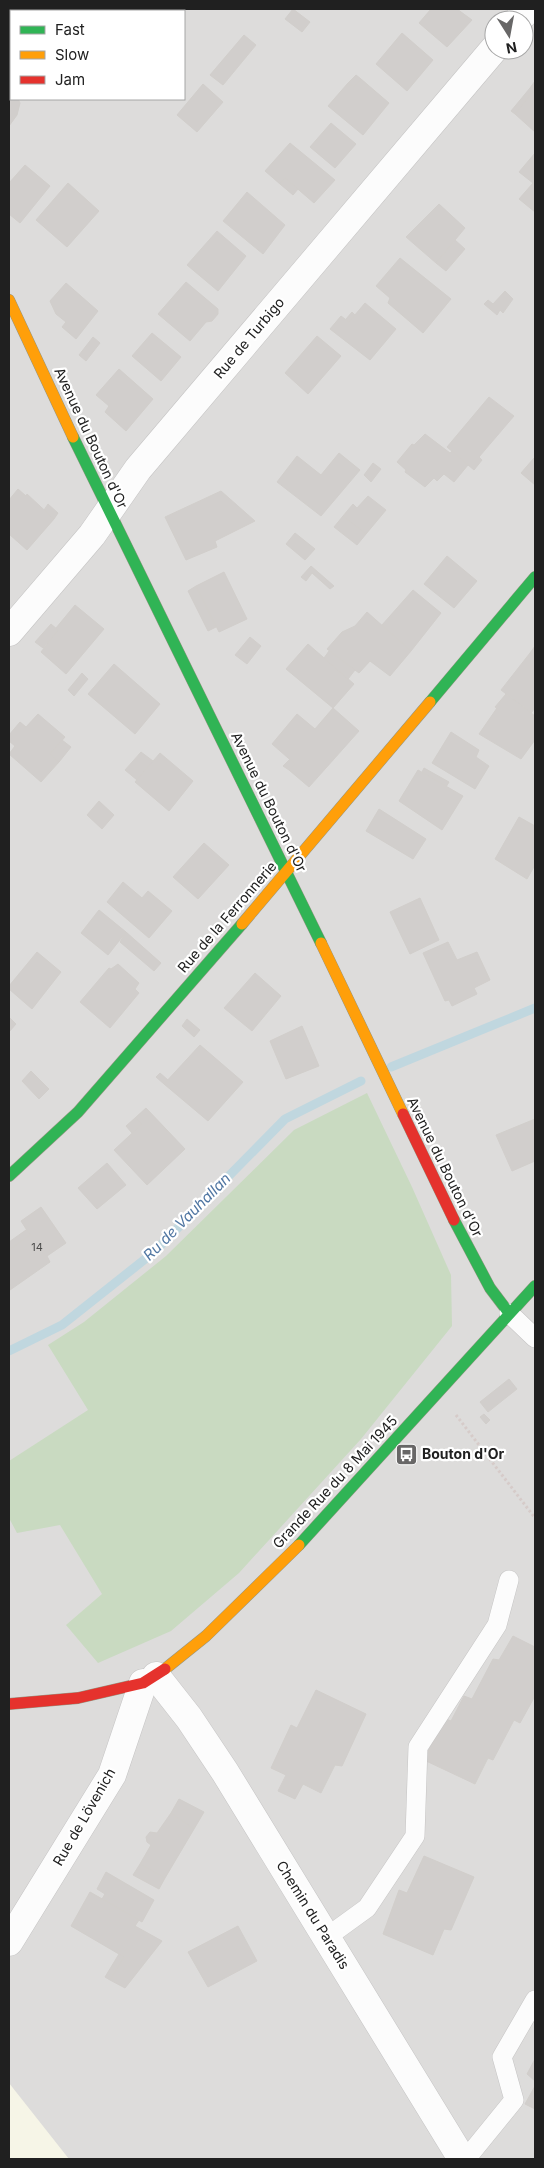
<svg xmlns="http://www.w3.org/2000/svg" width="544" height="2168" font-family="Inter,sans-serif">
<style>
.residential{fill:#dddcdb;fill-rule:evenodd}
.education{fill:#f6f5e7}
.forest{fill:#c9dac1}
.lines{fill:none;stroke-linecap:round;stroke-linejoin:round}
.stream{stroke:#c0d7df;stroke-width:9}
.building{fill:#d1cecc;stroke:#d1cecb}
.lane-casing{stroke:#c5c4c4;stroke-width:20}
.street-casing{stroke:#c5c4c4;stroke-width:29}
.fast-casing{stroke:#959683;stroke-width:12}
.slow-casing{stroke:#959683;stroke-width:12}
.jam-casing{stroke:#959683;stroke-width:12}
.path{stroke:#d6cbc9;stroke-width:3;stroke-dasharray:2.5 2.5;stroke-linecap:butt}
.lane{stroke:#fcfcfc;stroke-width:19}
.street{stroke:#fcfcfc;stroke-width:28}
.fast{stroke:#30b455;stroke-width:11}
.slow{stroke:#ff9f0a;stroke-width:11}
.jam{stroke:#e5322d;stroke-width:11}
.labels{text-anchor:middle;stroke-width:4.5;stroke-linejoin:round;paint-order:stroke}
.number-label{font-size:11px;fill:#4c4c4b}
.street-label{font-size:14px;fill:#202020;stroke:#fff}
.poi-label{font-size:14px;font-weight:bold;fill:#202020;stroke:#fff;text-anchor:start}
.water-label{font-size:15px;font-style:italic;fill:#5076a2;stroke:#fff}
</style>
<rect width="100%" height="100%" fill="#eeecea"/>
<path class="residential" d="M9 9H535V2159H9ZM11 11H184V99H11ZM494 20H524V50H494Z"/>
<path class="education" d="M9 2083 69 2159H9Z"/>
<path class="forest" d="M367 1093 412 1187 451 1275 452 1326 361 1439 239 1573 171 1631 98 1663 66 1625 102 1594 60 1525 17 1533 9 1518V1461L88 1410 48 1345 84 1322 166 1256 294 1130Z"/>
<g class="lines">
<g class="stream">
<path d="M391 1067 535 1008"/>
<path d="M9 1351 62 1325 154 1252 285 1119 361 1081"/>
</g>
</g>
<g class="building">
<path d="M87 9H132L135 11H88Z"/>
<path d="M132 9H145L143 11H135Z"/>
<path d="M293 9 310 22 302 32 285 19Z"/>
<path d="M431 9H457L472 20 447 47 419 23Z"/>
<path d="M402 33 433 60 407 91 376 64Z"/>
<path d="M244 35 256 45 223 85 210 75Z"/>
<path d="M356 75 361 79 354 87 348 83Z"/>
<path d="M361 79 389 103 363 135 328 106 348 83 354 87Z"/>
<path d="M535 81V132L515 114 533 91 530 88Z"/>
<path d="M203 84 223 102 197 132 177 115Z"/>
<path d="M530 88 533 91 515 114 511 111Z"/>
<path d="M9 91 11 93V99H18L20 103 17 115 9 126Z"/>
<path d="M331 123 356 144 335 168 310 147Z"/>
<path d="M290 143 335 180 314 203 285 178 280 184 265 171Z"/>
<path d="M535 153V212L519 199 533 183 519 172Z"/>
<path d="M25 165 50 186 20 223 9 214V183Z"/>
<path d="M285 178 298 189 293 195 280 184Z"/>
<path d="M68 183 99 211 67 247 36 220Z"/>
<path d="M247 192 285 225 263 254 223 221Z"/>
<path d="M439 204 465 228 436 263 406 237Z"/>
<path d="M217 231 246 256 218 291 187 265Z"/>
<path d="M455 240 465 249 446 271 436 263Z"/>
<path d="M400 258 451 299 423 333 388 303 390 298 376 286Z"/>
<path d="M186 282 218 309V314L212 321 206 322 190 341 158 314Z"/>
<path d="M66 283 98 311 76 339 62 327 66 322 56 314 50 301Z"/>
<path d="M505 291 513 299 503 313 500 310 497 315 484 304 488 300 493 304Z"/>
<path d="M365 303 396 329 370 360 330 329 341 316 349 322Z"/>
<path d="M352 312 355 315 349 322 346 319Z"/>
<path d="M152 333 181 357 161 381 132 356Z"/>
<path d="M317 336 341 356 308 394 285 373Z"/>
<path d="M93 337 100 343 86 361 79 355Z"/>
<path d="M119 369 153 399 126 431 105 412 109 406 96 395Z"/>
<path d="M489 397 514 416 479 457 482 460 474 470 447 447Z"/>
<path d="M425 434 450 453 452 451 468 465 454 482 444 474 437 481 434 478 425 487 405 472 406 470 397 462 412 444 414 445Z"/>
<path d="M339 453 360 470 321 516 277 482 297 456 321 475Z"/>
<path d="M534 458 535 459V485L521 473Z"/>
<path d="M373 463 381 469 371 482 364 475Z"/>
<path d="M18 489 26 496 27 494 54 519 27 550 9 534V500Z"/>
<path d="M221 491 255 521 215 541 217 547 186 560 165 517Z"/>
<path d="M368 496 386 510 366 534 343 516 353 504 357 508Z"/>
<path d="M48 504 58 513 54 519 44 510Z"/>
<path d="M343 516 366 534 357 545 334 527Z"/>
<path d="M295 533 315 549 305 560 286 544Z"/>
<path d="M447 556 477 581 454 608 424 584Z"/>
<path d="M311 566 334 586 330 589 312 573 306 581 301 577Z"/>
<path d="M224 572 247 619 219 632 196 586Z"/>
<path d="M196 586 216 627 208 631 188 591Z"/>
<path d="M413 590 441 613 411 651 382 625Z"/>
<path d="M75 605 104 629 66 674 41 652 58 630 56 628Z"/>
<path d="M367 612 411 651 390 676 370 661 359 673 327 649 342 632 355 626Z"/>
<path d="M51 624 58 630 43 648 35 642Z"/>
<path d="M250 637 261 646 247 664 235 655Z"/>
<path d="M308 644 354 684 333 708 286 669Z"/>
<path d="M535 646V658L530 653Z"/>
<path d="M329 651 355 670 348 679 324 658Z"/>
<path d="M530 653 535 658V708L531 713 501 690Z"/>
<path d="M114 664 160 704 135 734 88 694Z"/>
<path d="M82 673 88 679 74 696 68 690Z"/>
<path d="M506 694 535 716V740L521 759 479 734 497 708 495 707Z"/>
<path d="M333 708 359 731 309 787 289 770 295 764 272 744 297 714 315 729Z"/>
<path d="M38 714 65 737 50 754 59 762 41 782 9 754 15 746 9 741V735L20 722 26 727Z"/>
<path d="M451 732 479 750 476 757 489 766 475 789 432 763Z"/>
<path d="M62 740 71 747 59 762 50 754Z"/>
<path d="M141 752 153 761 137 780 125 770Z"/>
<path d="M160 753 193 781 169 811 135 782Z"/>
<path d="M290 759 295 764 289 770 283 766Z"/>
<path d="M424 768 449 782 446 787 422 772Z"/>
<path d="M418 770 463 796 442 830 399 801Z"/>
<path d="M99 801 114 815 102 829 87 815Z"/>
<path d="M379 809 426 839 413 859 366 831Z"/>
<path d="M519 817 535 826V865L527 879 495 859Z"/>
<path d="M204 843 229 865 198 899 173 877Z"/>
<path d="M123 882 142 898 148 891 172 911 149 938 107 902Z"/>
<path d="M420 898 439 940 410 954 390 912Z"/>
<path d="M99 910 126 932 108 955 81 933Z"/>
<path d="M126 932 161 963 154 971 120 942Z"/>
<path d="M448 942 457 960 477 952 490 980 474 988 477 994 452 1006 449 1000 445 1001 423 953Z"/>
<path d="M37 952 61 972 32 1009 9 989V986Z"/>
<path d="M118 964 139 983 135 989 139 993 110 1028 80 1002 109 968 111 969Z"/>
<path d="M255 973 281 996 252 1031 224 1008Z"/>
<path d="M9 1017 16 1024 9 1032Z"/>
<path d="M187 1019 200 1030 194 1037 182 1026Z"/>
<path d="M302 1026 319 1066 286 1079 270 1041Z"/>
<path d="M200 1045 243 1082 208 1121 164 1084Z"/>
<path d="M31 1071 49 1089 39 1099 22 1081Z"/>
<path d="M160 1073 168 1080 164 1084 156 1077Z"/>
<path d="M146 1108 185 1149 147 1185 114 1150 142 1124 135 1118Z"/>
<path d="M135 1118 142 1124 132 1133 126 1126Z"/>
<path d="M535 1119V1161L512 1171 496 1135Z"/>
<path d="M107 1163 126 1185 97 1209 78 1188Z"/>
<path d="M41 1207 66 1243 47 1256 50 1262 10 1290 9 1250 30 1235 21 1221Z"/>
<path d="M26 1230 30 1235 9 1250V1242Z"/>
<path d="M509 1379 517 1389 488 1412 480 1402Z"/>
<path d="M484 1414 490 1420 486 1424 480 1417Z"/>
<path d="M513 1636 535 1647V1696L520 1723 514 1720 493 1760 488 1758 475 1784 424 1760 444 1718 451 1721 464 1696 472 1699 493 1659 499 1660Z"/>
<path d="M316 1690 366 1714 342 1766 335 1765 321 1793 303 1784 295 1799 278 1791 286 1775 271 1768 291 1725 297 1728Z"/>
<path d="M179 1799 204 1812 194 1829 171 1813Z"/>
<path d="M171 1813 194 1829 165 1878 140 1864 151 1845 147 1842 146 1837 150 1832 157 1833Z"/>
<path d="M424 1856 474 1877 451 1930 444 1929 433 1955 383 1934 399 1890 407 1893Z"/>
<path d="M140 1864 165 1878 159 1889 133 1875Z"/>
<path d="M106 1872 154 1900 142 1922 102 1899 105 1894 97 1889Z"/>
<path d="M90 1892 139 1920 135 1926 162 1941 125 1988 110 1980 124 1957 71 1926Z"/>
<path d="M238 1926 257 1961 208 1987 188 1952Z"/>
<path d="M119 1954 124 1957 110 1980 105 1977Z"/>
<path d="M535 2059V2081L527 2074Z"/>
<path d="M535 2086V2109L525 2104Z"/>
</g>
<g class="lines">
<defs>
<g id="lane">
<path d="M509 1313 535 1338"/>
<path d="M327 1937 367 1908 415 1836 418 1747 497 1625 509 1580"/>
<path d="M466 2159 514 2100 502 2057 535 2000"/>
</g>
<g id="street">
<path d="M518 20 528 9"/>
<path d="M9 632 92 535 138 469 494 49"/>
<path d="M156 1676 189 1718 225 1772 462 2159"/>
<path d="M9 1942 112 1775 143 1683"/>
</g>
<g id="fast">
<path d="M73 437 321 943"/>
<path d="M430 702 535 577"/>
<path d="M9 1176 78 1112 242 924"/>
<path d="M454 1220 490 1288 509 1313"/>
<path d="M299 1545 535 1286"/>
</g>
<g id="slow">
<path d="M9 300 73 437"/>
<path d="M242 924 430 702"/>
<path d="M321 943 403 1114"/>
<path d="M165 1669 206 1636 299 1545"/>
</g>
<g id="jam">
<path d="M403 1114 454 1220"/>
<path d="M9 1704 78 1698 143 1683 165 1669"/>
</g>
</defs>
<use href="#lane" class="lane-casing"/>
<use href="#street" class="street-casing"/>
<use href="#fast" class="fast-casing"/>
<use href="#slow" class="slow-casing"/>
<use href="#jam" class="jam-casing"/>
<path class="path" d="M456 1415 535 1518"/>
<use href="#lane" class="lane"/>
<use href="#street" class="street"/>
<use href="#fast" class="fast"/>
<use href="#slow" class="slow"/>
<use href="#jam" class="jam"/>
</g>
<defs>
<symbol id="bus-square" viewBox="-11 -11 22 22"><rect x="-9" y="-9" width="18" height="18" rx="4" fill="#686767" stroke="#fff"/><path d="M-5-6H5V4H4V6H2V4H-2V6H-4V4H-5ZM-3.5-4V0h7V-4ZM-3.5 1.2v1.5H-2V1.2ZM2 1.2v1.5H3.5V1.2Z" fill="#fff"/></symbol>
</defs>
<g fill-rule="evenodd">
<use href="#bus-square" x="394" y="1442" width="25" height="25"/>
</g>
<g class="labels">
<g class="number-label">
<text x="37" y="1251">14</text>
</g>
<g class="street-label">
<text transform="translate(249 338) rotate(-50)" y="5">Rue de Turbigo</text>
<text transform="translate(91 438) rotate(65)" y="5">Avenue du Bouton d'Or</text>
<text transform="translate(269 802) rotate(64)" y="5">Avenue du Bouton d'Or</text>
<text transform="translate(227 917) rotate(-49)" y="5">Rue de la Ferronnerie</text>
<text transform="translate(445 1167) rotate(64)" y="5">Avenue du Bouton d'Or</text>
<text transform="translate(335 1482) rotate(-47)" y="5">Grande Rue du 8 Mai 1945</text>
<text transform="translate(84 1817) rotate(-60)" y="5">Rue de Lövenich</text>
<text transform="translate(313 1915) rotate(58)" y="5">Chemin du Paradis</text>
</g>
<g class="poi-label">
<text x="422" y="1459">Bouton d'Or</text>
</g>
<g class="water-label">
<text transform="translate(187 1217) rotate(-45)" y="5">Ru de Vauhallan</text>
</g>
</g>
<rect width="544" height="2168" fill="none" stroke="#202020" stroke-width="20"/>
<rect x="10" y="10" width="175" height="90" fill="#ffffff" stroke="#a6a6a6"/>
<rect x="20" y="26" width="25" height="8" fill="#30b455" stroke="#a6a6a6"/>
<text x="55" y="35" font-size="15" fill="#202020">Fast</text>
<rect x="20" y="51" width="25" height="8" fill="#ff9f0a" stroke="#a6a6a6"/>
<text x="55" y="60" font-size="15" fill="#202020">Slow</text>
<rect x="20" y="76" width="25" height="8" fill="#e5322d" stroke="#a6a6a6"/>
<text x="55" y="85" font-size="15" fill="#202020">Jam</text>
<g transform="translate(509 35) rotate(169)"><circle r="24" fill="#ffffff" stroke="#a6a6a6"/>
<path d="M0-4L9 19L0 12L-9 19Z" fill="#686767"/>
<text y="-8" font-size="14" font-weight="bold" text-anchor="middle" fill="#202020">N</text>
</g>
</svg>
